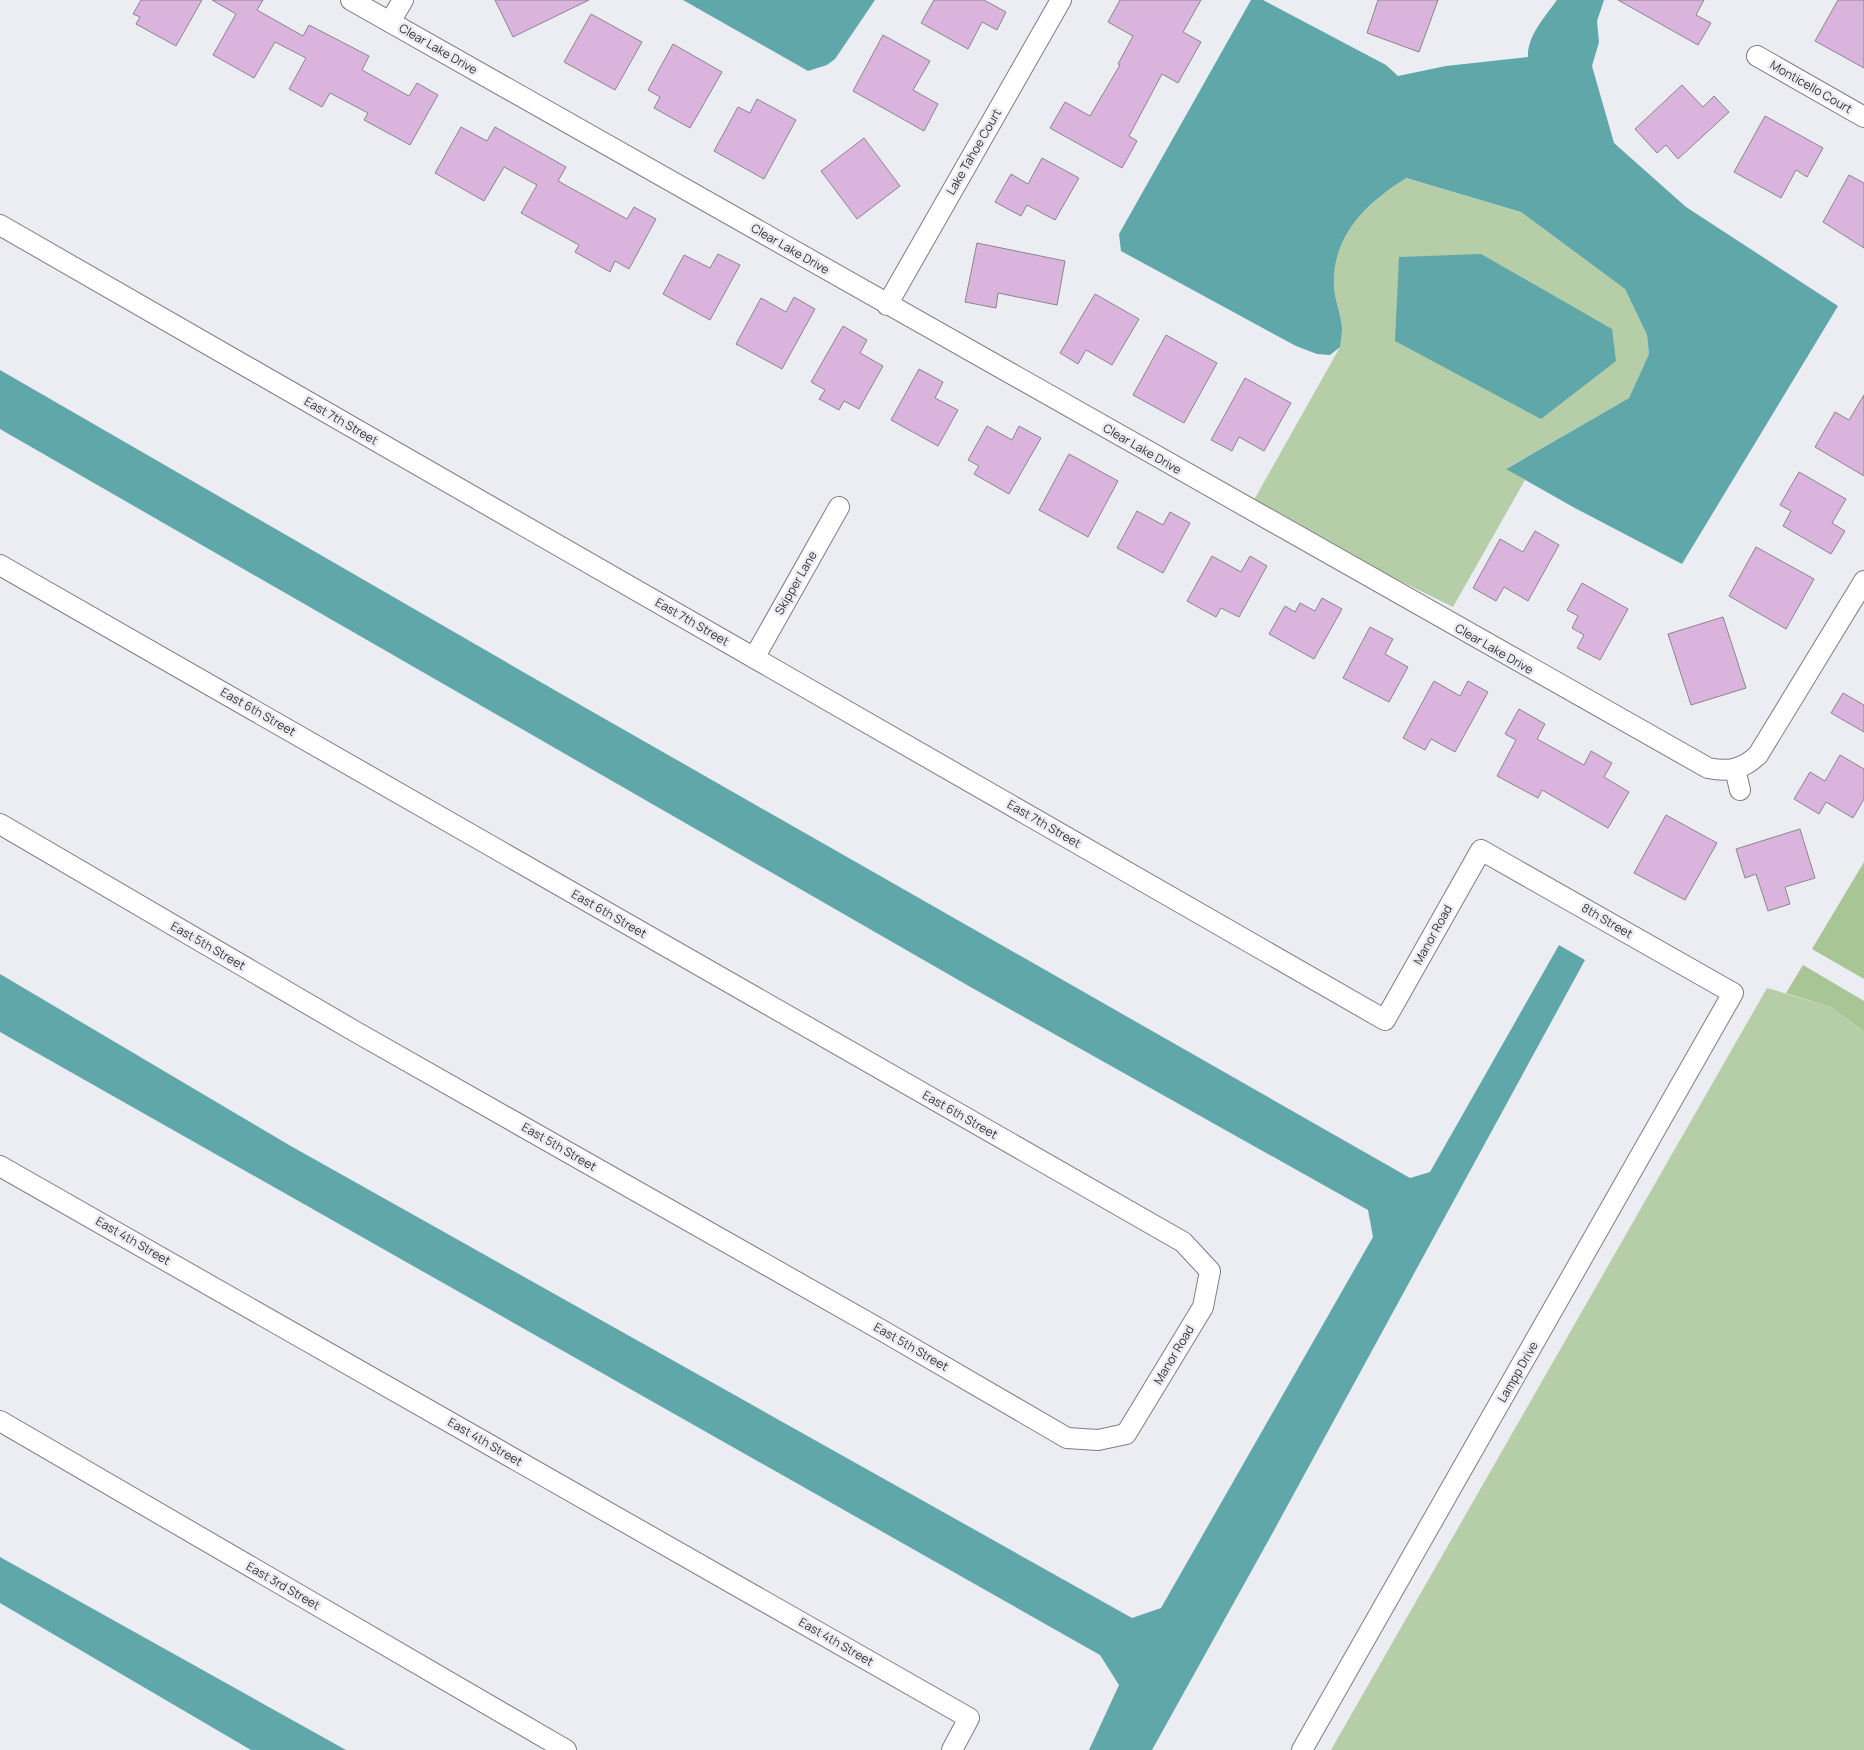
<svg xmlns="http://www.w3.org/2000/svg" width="1864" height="1750" font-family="Manrope,sans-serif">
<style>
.green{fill:#b6cea7}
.forest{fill:#a8c595}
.water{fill:#5fa7a9}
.building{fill:#dbb4de;stroke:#8a868b}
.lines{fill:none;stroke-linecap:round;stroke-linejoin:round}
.minor-casing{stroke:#7d7d83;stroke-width:22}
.minor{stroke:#fff;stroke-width:20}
.labels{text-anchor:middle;stroke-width:5;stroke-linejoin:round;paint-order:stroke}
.street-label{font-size:12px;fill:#343437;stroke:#ececf3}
</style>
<rect width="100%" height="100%" fill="#ececf3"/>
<g class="green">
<path d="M1405 178 1521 212 1625 289 1647 335 1649 354 1629 398 1507 468 1525 480 1453 607 1250 507 1340 347C1341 341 1342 335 1342 328 1341 314 1335 301 1334 287 1330 236 1367 205 1405 178Z"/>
<path d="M1767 988 1831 1007 1864 1031V1750H1331Z"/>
</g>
<g class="forest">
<path d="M1864 862V979L1812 949Z"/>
<path d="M1803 965 1864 1001V1031L1831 1007 1786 993Z"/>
</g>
<g class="water">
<path d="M683 0H875L835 59 827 65 808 71Z"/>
<path d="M1251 0H1263L1386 65 1398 76 1446 66 1528 57C1527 36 1545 17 1557 0H1604L1597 21 1599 42 1592 66 1614 143 1686 207 1838 306 1682 564 1573 507 1506 469 1629 398 1649 354 1647 335 1625 289 1521 212 1406 178C1367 203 1331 236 1334 287 1335 301 1341 314 1342 328 1342 335 1341 341 1340 347L1330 355 1317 354 1296 346 1121 251 1119 234Z"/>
<path d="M1481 254 1612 329 1616 361 1541 419 1395 341 1399 257Z"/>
<path d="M0 370 584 707 1410 1178 1430 1172 1559 945 1585 960 1272 1534 1152 1750H1089L1119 1685 1100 1655 0 1032V974L289 1145 1132 1618 1161 1608 1373 1237 1368 1210 974 989 0 429Z"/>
<path d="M0 1557 346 1750H251L0 1603Z"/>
</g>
<g class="building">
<path d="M141 0H202L176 46 136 24 140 17 133 14Z"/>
<path d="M212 0H263L257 10 303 36 309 25 369 56 362 70 409 96 417 83 438 95 410 145 364 120 368 113 330 93 322 107 289 89 306 58 275 42 254 78 213 55 236 14Z"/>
<path d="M495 0H589L513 37Z"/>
<path d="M934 0H984L1006 12 997 30 982 22 968 49 921 23Z"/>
<path d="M1120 0H1201L1183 32 1201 42 1178 83 1162 74 1129 136 1137 141 1122 168 1050 128 1065 102 1090 116 1120 65 1118 64 1133 36 1108 22Z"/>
<path d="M1378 0H1438L1419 52 1367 33Z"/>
<path d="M1618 0H1704L1696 15 1711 23 1698 45Z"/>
<path d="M1838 0H1864V68L1815 41Z"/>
<path d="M591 14 642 42 615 90 564 62Z"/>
<path d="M883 35 930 61 913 90 938 104 924 131 853 91Z"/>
<path d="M673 44 722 72 690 128 654 108 660 97 648 90Z"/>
<path d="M1682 85 1703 107 1714 96 1729 112 1678 159 1666 145 1657 153 1635 129Z"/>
<path d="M757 99 796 120 764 179 714 151 738 107 750 113Z"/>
<path d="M1765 116 1823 148 1807 177 1796 170 1781 198 1734 172Z"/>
<path d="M461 127 487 141 495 127 566 167 558 181 627 219 634 207 656 219 629 269 615 261 610 272 575 252 579 245 521 213 537 185 504 167 484 201 435 173Z"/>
<path d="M864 138 900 186 857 219 821 171Z"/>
<path d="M1042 158 1079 178 1055 220 1027 205 1021 216 995 202 1011 174 1028 184Z"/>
<path d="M1849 175 1864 183V248L1823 222Z"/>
<path d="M977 243 1065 261 1057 305 998 293 996 308 965 302Z"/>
<path d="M718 254 740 265 710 320 663 294 684 255 710 268Z"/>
<path d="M1095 294 1139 319 1112 365 1086 350 1078 364 1060 353Z"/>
<path d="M794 297 815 309 782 369 736 344 761 298 786 312Z"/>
<path d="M843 326 867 340 860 353 883 366 859 409 844 401 839 410 819 399 825 390 811 382Z"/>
<path d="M1166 335 1217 363 1184 423 1133 395Z"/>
<path d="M919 369 943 382 935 398 958 410 938 446 891 420Z"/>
<path d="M1245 378 1291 403 1264 451 1239 437 1232 451 1211 440Z"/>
<path d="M1864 395V476L1815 447 1835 412 1849 420Z"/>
<path d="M987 426 1012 440 1019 426 1041 438 1009 494 974 474 979 466 968 460Z"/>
<path d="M1069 454 1118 481 1088 537 1039 510Z"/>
<path d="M1799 472 1846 499 1832 523 1845 531 1831 554 1783 526 1791 511 1780 505Z"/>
<path d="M1137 511 1163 525 1170 512 1190 523 1163 573 1117 548Z"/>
<path d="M1535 531 1559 545 1528 601 1504 587 1496 601 1473 588 1500 539 1523 552Z"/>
<path d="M1756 547 1814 579 1786 629 1729 596Z"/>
<path d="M1212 556 1241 572 1250 556 1267 566 1239 617 1221 608 1216 617 1187 601Z"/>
<path d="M1582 583 1628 609 1600 660 1577 648 1584 635 1572 628 1578 616 1567 610Z"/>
<path d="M1322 598 1342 609 1314 659 1269 634 1285 606 1295 612 1300 603 1315 611Z"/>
<path d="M1723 617 1746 688 1691 705 1668 634Z"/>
<path d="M1370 627 1393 639 1385 654 1408 667 1389 702 1343 678Z"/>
<path d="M1434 681 1460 696 1468 681 1488 692 1455 752 1431 739 1425 750 1403 738Z"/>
<path d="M1843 693 1864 705V732L1831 713Z"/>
<path d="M1519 709 1545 724 1537 739 1584 765 1591 751 1612 763 1604 777 1629 792 1608 828 1542 790 1538 798 1497 776 1516 740 1505 734Z"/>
<path d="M1840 755 1864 769V799L1853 818 1826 802 1819 814 1794 799 1810 772 1825 781Z"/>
<path d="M1666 815 1717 843 1685 900 1634 873Z"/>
<path d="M1800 829 1815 878 1785 887 1790 904 1768 911 1756 874 1745 878 1736 849Z"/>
</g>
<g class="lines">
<defs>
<g id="minor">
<path d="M351 0 1708 768C1728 772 1742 770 1758 755L1864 581"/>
<path d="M390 22 403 0"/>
<path d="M1757 56 1864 117"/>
<path d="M0 225 1385 1020 1481 850 1733 993 1302 1750"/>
<path d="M887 305 1061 0"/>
<path d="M0 565 1183 1242 1210 1271 1203 1307 1126 1434 1098 1440 1067 1438 883 1331 356 1032 0 824"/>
<path d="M754 658 839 507"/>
<path d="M1735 769 1740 790"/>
<path d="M0 1166 969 1718 952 1750"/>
<path d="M0 1421 566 1750"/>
</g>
</defs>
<use href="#minor" class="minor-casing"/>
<use href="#minor" class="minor"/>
</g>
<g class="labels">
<g class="street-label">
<text transform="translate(438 49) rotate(30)" y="4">Clear Lake Drive</text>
<text transform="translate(1811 87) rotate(30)" y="4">Monticello Court</text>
<text transform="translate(974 152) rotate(-60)" y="4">Lake Tahoe Court</text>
<text transform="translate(790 249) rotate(30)" y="4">Clear Lake Drive</text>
<text transform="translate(341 421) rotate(30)" y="4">East 7th Street</text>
<text transform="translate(1142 449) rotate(30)" y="4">Clear Lake Drive</text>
<text transform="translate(796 583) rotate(-60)" y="4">Skipper Lane</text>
<text transform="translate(692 622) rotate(30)" y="4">East 7th Street</text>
<text transform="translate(1494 649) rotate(30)" y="4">Clear Lake Drive</text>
<text transform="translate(258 712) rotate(30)" y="4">East 6th Street</text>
<text transform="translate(1044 824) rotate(30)" y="4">East 7th Street</text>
<text transform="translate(609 914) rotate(30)" y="4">East 6th Street</text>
<text transform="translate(1607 921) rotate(30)" y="4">8th Street</text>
<text transform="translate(1433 935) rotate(-61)" y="4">Manor Road</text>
<text transform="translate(208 946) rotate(30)" y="4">East 5th Street</text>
<text transform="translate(960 1115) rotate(30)" y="4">East 6th Street</text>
<text transform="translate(559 1147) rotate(30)" y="4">East 5th Street</text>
<text transform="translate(133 1241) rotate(30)" y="4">East 4th Street</text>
<text transform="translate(911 1347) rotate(30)" y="4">East 5th Street</text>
<text transform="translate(1174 1355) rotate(-59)" y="4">Manor Road</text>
<text transform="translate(1518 1372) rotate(-60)" y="4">Lampp Drive</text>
<text transform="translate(485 1442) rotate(30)" y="4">East 4th Street</text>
<text transform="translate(283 1586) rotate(30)" y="4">East 3rd Street</text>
<text transform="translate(836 1642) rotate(30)" y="4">East 4th Street</text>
</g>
</g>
</svg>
